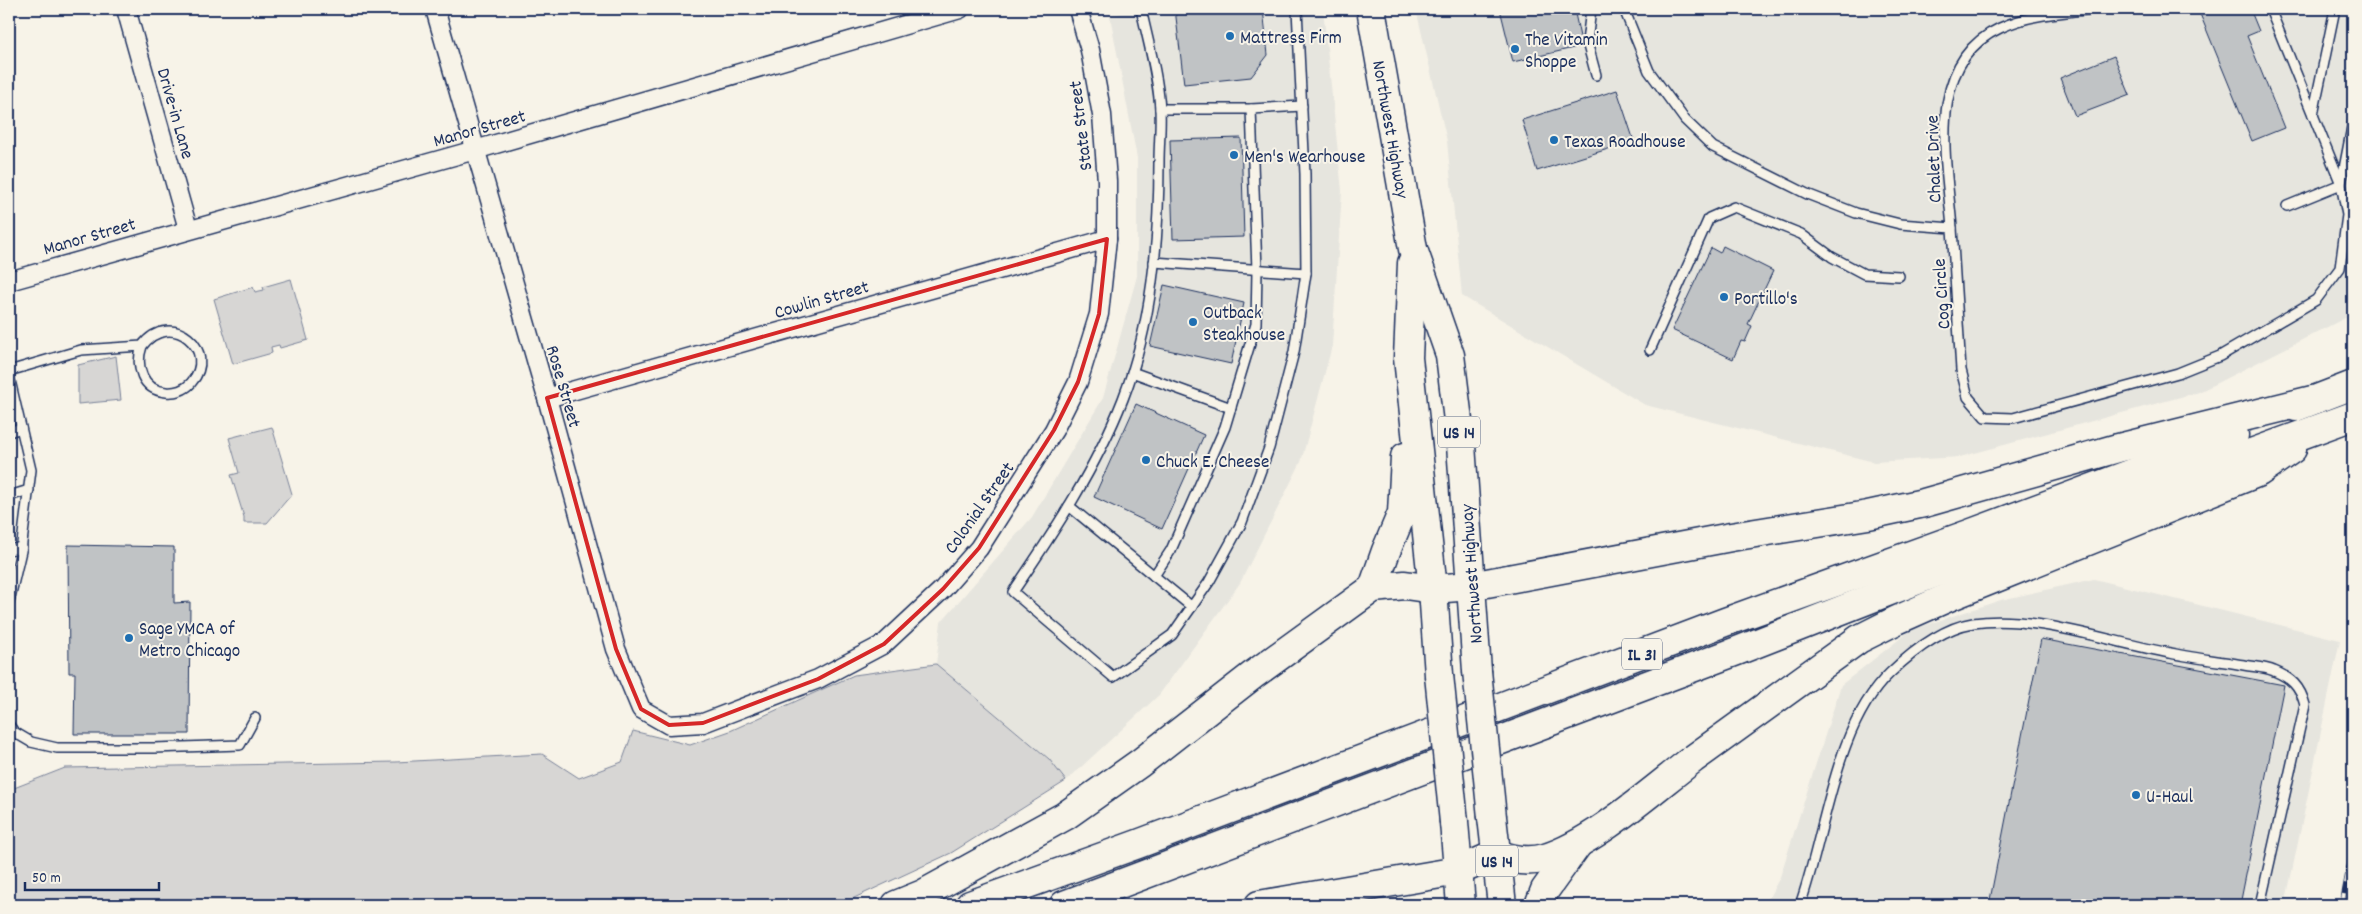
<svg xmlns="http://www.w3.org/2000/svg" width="2362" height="914" font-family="Dekko,sans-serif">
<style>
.built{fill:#e6e5de}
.green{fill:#d7d6d4;stroke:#798299}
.building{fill:#c0c3c5;stroke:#1b2f5e}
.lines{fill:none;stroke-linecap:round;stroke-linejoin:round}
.service-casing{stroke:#1b2f5e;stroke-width:12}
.minor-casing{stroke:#1b2f5e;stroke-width:21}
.primary-casing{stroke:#1b2f5e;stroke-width:31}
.service{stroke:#f7f3e8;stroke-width:9}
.minor{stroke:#f7f3e8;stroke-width:18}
.primary{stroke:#f7f3e8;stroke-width:28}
.rail-casing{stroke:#1b2f5e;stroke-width:5.5}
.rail{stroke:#f7f3e8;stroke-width:4;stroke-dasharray:11;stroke-linecap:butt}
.primary-bridge-casing{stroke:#1b2f5e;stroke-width:31;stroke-linecap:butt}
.primary-bridge{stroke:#f7f3e8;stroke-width:28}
.marked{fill:none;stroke:#d62828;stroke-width:4;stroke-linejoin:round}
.poi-dot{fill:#1f6fb2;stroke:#f7f3e8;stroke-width:2}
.labels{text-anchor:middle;stroke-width:4;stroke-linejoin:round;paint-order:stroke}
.shield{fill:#f7f3e8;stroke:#5d6a87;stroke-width:1}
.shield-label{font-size:18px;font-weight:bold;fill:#1b2f5e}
.poi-label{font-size:19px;fill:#1b2f5e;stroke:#f7f3e8;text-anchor:start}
.street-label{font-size:19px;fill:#1b2f5e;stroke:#f7f3e8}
</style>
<rect width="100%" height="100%" fill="#f7f3e8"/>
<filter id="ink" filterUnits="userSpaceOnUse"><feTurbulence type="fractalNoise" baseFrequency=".02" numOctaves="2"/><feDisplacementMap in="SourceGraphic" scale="10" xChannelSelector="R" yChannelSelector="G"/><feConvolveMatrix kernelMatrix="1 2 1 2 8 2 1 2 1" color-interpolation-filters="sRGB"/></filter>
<g filter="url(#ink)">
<g class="built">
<path d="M1137 9H1323L1342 191 1332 346 1301 462 1240 583 1159 695 1066 781 1048 758 936 664 941 622 1032 517 1103 398 1137 276V158L1110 16Z"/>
<path d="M1416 9H2353V314L2199 392 1960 457 1874 462 1645 405 1462 296 1447 141Z"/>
<path d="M2094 579 2340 640 2285 905H1765L1780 877 1841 685 1911 630 2001 600Z"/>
</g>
<g class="green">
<path d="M291 279 308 340 280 348 279 345 271 347 272 353 233 364 214 299 253 287 255 292 264 290 263 287Z"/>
<path d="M116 356 121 400 78 404V365Z"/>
<path d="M272 427 292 494 267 523H244V517L231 475 239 473 229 438Z"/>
<path d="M936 664 1049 759 1066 781 951 853 839 905H9V790L65 768 396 762 542 754 579 778 622 762 633 731 690 745 730 731 854 675Z"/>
</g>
<g class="building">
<path d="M1175 9H1263L1268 55 1251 77 1184 84Z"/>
<path d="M1500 9H1574L1582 46 1513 62Z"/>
<path d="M2198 9H2250L2259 31 2247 36 2284 128 2252 141Z"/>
<path d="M2114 56 2130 95 2075 116 2060 78Z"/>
<path d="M1617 90 1634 141 1537 171 1522 120Z"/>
<path d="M1241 138 1244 237 1173 239 1170 140Z"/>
<path d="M1723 246 1773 271 1748 324 1752 326 1745 342 1741 341 1733 359 1672 330 1711 248 1720 253Z"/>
<path d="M1164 285 1244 303 1231 364 1150 346Z"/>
<path d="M1136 404 1204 435 1162 529 1094 497Z"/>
<path d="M68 545 174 547V603L190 602 189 734H74L75 673H69Z"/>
<path d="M2041 639 2284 685 2240 905H1989Z"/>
</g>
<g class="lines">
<defs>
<g id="service">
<path d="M1141 9C1148 41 1158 76 1160 109 1161 126 1159 144 1159 162 1159 242 1152 324 1123 399 1096 468 1054 532 1013 592L1113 677 1172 635 1209 582 1242 522 1269 448 1294 352 1306 273 1305 174 1297 9"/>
<path d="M1591 9 1587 42 1596 75"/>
<path d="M1624 9 1649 71 1685 120 1713 147 1807 194 1856 213 1900 224 1952 228 1961 370 1968 397 1985 417 2013 418 2178 373 2220 356 2316 300 2340 268 2347 215 2341 184 2270 9"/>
<path d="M1160 109H1251L1302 106"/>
<path d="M2313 115 2335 9"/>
<path d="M2287 206 2341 184 2353 122"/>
<path d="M1952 228C1947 163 1924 63 2000 28 2030 14 2065 12 2097 9"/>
<path d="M1154 262 1306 273"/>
<path d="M1650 350 1709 218 1734 207 1801 234 1832 257 1864 274 1899 276"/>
<path d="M9 371 81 350 142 346C171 308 220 351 191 383 185 390 175 393 166 392 142 390 135 366 142 346"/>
<path d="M1132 372 1231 408"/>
<path d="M9 376 31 470 21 551 9 602"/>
<path d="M9 432 21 428"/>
<path d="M9 496 29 490"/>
<path d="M1069 506 1192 607"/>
<path d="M9 550 22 547"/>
<path d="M1154 576 1171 550 1225 427 1256 324 1257 270 1251 109"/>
<path d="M9 725 14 732 31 742 57 748H154L240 745 255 718"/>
<path d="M1800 905C1826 833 1834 726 1890 673 1913 651 1942 628 1973 623 2036 614 2108 642 2170 653 2194 658 2219 661 2244 665 2254 667 2265 667 2274 671 2291 678 2300 686 2305 705L2260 905"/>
</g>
<g id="minor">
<path d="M126 9 188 229"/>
<path d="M435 9 547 398 616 649 641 709 669 725 703 723 818 679 884 644 943 589 979 548 1054 430 1078 382 1099 314 1107 239V181L1102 115 1090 50 1078 9"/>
<path d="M9 281 475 150 960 9"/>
<path d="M547 398 1107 239"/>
</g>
<g id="primary">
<path d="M1371 9 1413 249 1450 355 1461 445 1477 671"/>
<path d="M1412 263 1408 358 1433 589 1439 675"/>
<path d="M2296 407 2353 385"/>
<path d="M1373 588 1386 551 1402 513 1405 457"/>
<path d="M1492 817 1502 905"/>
<path d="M1454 822 1461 905"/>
<path d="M896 905 923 894 1065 816 1140 763 1253 675 1373 588 1405 585 1433 589 1471 586 1731 537 1868 515 1924 503 2118 448 2312 400"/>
<path d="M970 905 1138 844 1725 622 1969 534 2234 435"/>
<path d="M1064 905 1737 651 2109 505 2353 416"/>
<path d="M1259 905 1458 871 1497 854C1513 860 1528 863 1545 858 1594 843 1651 791 1693 759 1748 719 1804 679 1859 639L1897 620 1951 596 2259 472 2292 449"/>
<path d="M1539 905 1545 890 1578 844"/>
</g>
</defs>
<use href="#service" class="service-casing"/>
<use href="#minor" class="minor-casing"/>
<use href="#primary" class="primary-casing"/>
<use href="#service" class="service"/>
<use href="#minor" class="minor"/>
<use href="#primary" class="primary"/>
<defs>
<path id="rail" d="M2342 905 2353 847"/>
</defs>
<use href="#rail" class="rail-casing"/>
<use href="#rail" class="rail"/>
<defs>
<g id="primary-bridge">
<path d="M1477 671 1492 817"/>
<path d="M1439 675 1454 822"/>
</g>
</defs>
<use href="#primary-bridge" class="primary-bridge-casing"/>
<use href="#primary-bridge" class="primary-bridge"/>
</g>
</g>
<path class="marked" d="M1107 239 1099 314 1078 382 1054 430 979 548 943 589 884 644 818 679 703 723 669 725 641 709 616 649 547 398Z"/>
<g class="poi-dot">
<circle cx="1230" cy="36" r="5"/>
<circle cx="1515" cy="49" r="5"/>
<circle cx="1554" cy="140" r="5"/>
<circle cx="1234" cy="155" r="5"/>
<circle cx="1724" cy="297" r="5"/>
<circle cx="1193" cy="322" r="5"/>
<circle cx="1146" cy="460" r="5"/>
<circle cx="129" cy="638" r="5"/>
<circle cx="2136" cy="795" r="5"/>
</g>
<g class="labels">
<g class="shield">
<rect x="1438" y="416.5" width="42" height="31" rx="4"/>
<rect x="1622" y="638.5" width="40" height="31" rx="4"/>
<rect x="1476" y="845.5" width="42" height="31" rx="4"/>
</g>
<g class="shield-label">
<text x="1459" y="438">US 14</text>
<text x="1642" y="660">IL 31</text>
<text x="1497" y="867">US 14</text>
</g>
<g class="poi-label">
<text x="1240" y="43">Mattress Firm</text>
<text x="1525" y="45">The Vitamin<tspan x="1525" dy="22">Shoppe</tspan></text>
<text x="1564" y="147">Texas Roadhouse</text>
<text x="1244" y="162">Men's Wearhouse</text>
<text x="1734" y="304">Portillo's</text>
<text x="1203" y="318">Outback<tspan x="1203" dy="22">Steakhouse</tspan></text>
<text x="1156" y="467">Chuck E. Cheese</text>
<text x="139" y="634">Sage YMCA of<tspan x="139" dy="22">Metro Chicago</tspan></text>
<text x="2146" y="802">U-Haul</text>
</g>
<g class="street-label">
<text transform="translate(177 113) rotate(74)" y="7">Drive-in Lane</text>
<text transform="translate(1079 126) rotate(-97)" y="7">State Street</text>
<text transform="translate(479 127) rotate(-16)" y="7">Manor Street</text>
<text transform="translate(1392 129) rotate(80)" y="7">Northwest Highway</text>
<text transform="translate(1932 159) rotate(-92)" y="7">Chalet Drive</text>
<text transform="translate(89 235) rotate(-16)" y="7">Manor Street</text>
<text transform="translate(1940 294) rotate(-94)" y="7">Cog Circle</text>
<text transform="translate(821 298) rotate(-16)" y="7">Cowlin Street</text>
<text transform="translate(565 386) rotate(74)" y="7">Rose Street</text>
<text transform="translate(978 507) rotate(-55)" y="7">Colonial Street</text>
<text transform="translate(1470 574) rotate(-94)" y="7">Northwest Highway</text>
</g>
</g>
<rect width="2362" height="914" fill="none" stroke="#f7f3e8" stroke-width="30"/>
<rect x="15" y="15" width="2332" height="884" fill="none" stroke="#1b2f5e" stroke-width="2" filter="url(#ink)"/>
<path d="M25 882v8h134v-8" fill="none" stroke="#1b2f5e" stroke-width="2.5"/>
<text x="32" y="882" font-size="15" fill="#1b2f5e" stroke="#f7f3e8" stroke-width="4" paint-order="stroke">50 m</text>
</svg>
